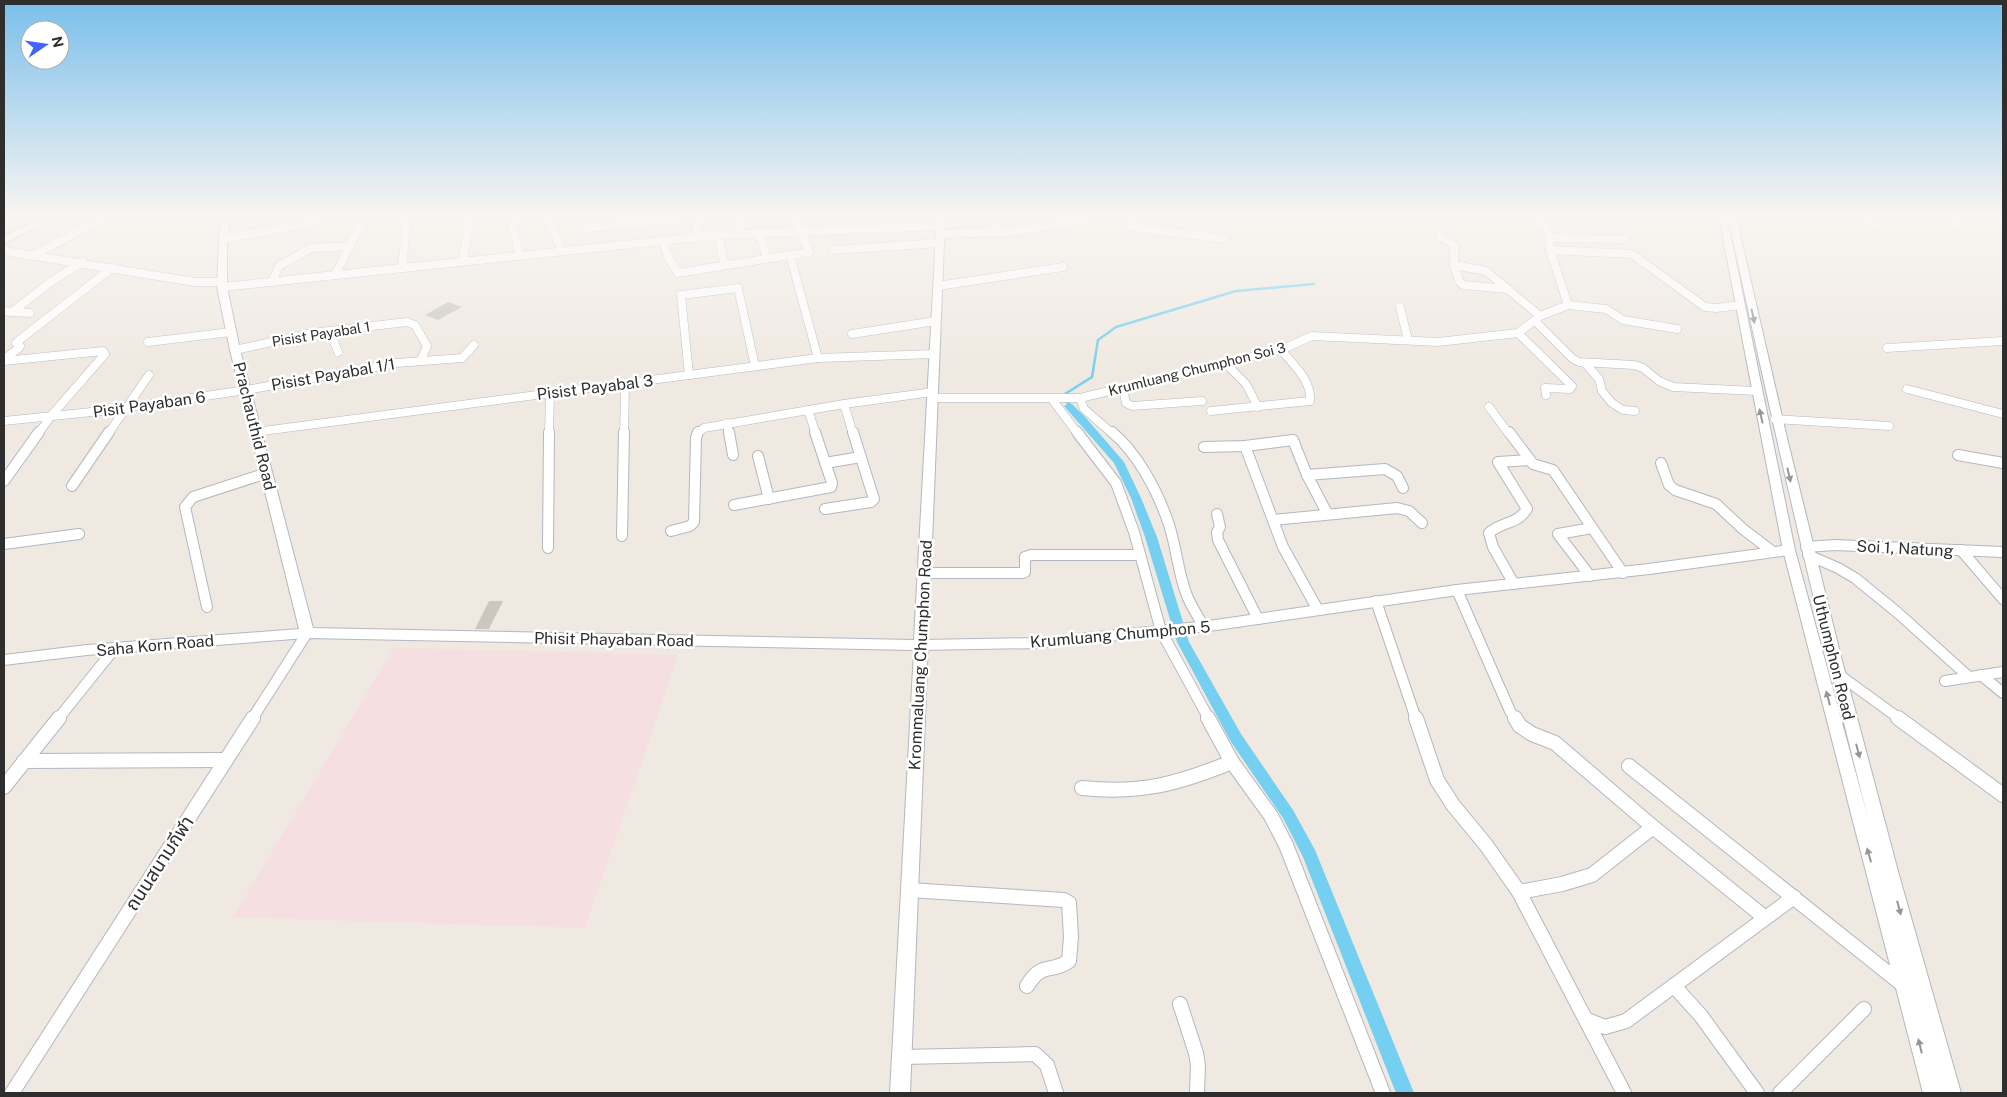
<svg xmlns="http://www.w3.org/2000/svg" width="2007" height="1097" font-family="'Public Sans','Noto Sans Thai',sans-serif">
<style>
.medical{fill:#f5dfe0}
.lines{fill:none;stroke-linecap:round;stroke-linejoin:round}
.stream{stroke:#75cff0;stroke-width:2.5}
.canal{fill:#75cff0;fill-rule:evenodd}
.building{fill:#cbc7bf}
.minor-far2-casing{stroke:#b4b7c1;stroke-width:9}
.minor-far1-casing{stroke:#b4b7c1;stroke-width:12}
.minor-casing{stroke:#b4b7c1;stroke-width:16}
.tertiary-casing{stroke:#b4b7c1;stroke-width:2}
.secondary-casing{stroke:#b4b7c1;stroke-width:2}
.minor-far2{stroke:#fff;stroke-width:8}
.minor-far1{stroke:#fff;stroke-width:10}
.minor{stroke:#fff;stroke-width:14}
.tertiary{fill:#fff;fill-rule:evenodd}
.secondary{fill:#fff;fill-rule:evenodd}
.oneway{fill:#969696}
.labels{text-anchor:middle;stroke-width:5;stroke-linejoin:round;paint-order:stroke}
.far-street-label{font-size:14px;fill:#2e2e2e;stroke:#fff}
.street-label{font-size:16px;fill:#2e2e2e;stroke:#fff}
.near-street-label{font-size:19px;fill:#2e2e2e;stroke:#fff}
</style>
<rect width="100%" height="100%" fill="#efe9e1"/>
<path class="medical" d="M394 648 678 655 585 928 233 917Z"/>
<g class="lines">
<path class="stream" d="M1069 406 1065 394 1092 377 1098 340 1116 327 1236 291 1314 284"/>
<path class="canal" d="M1069 403 1072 404 1086 418 1124 462 1141 498 1157 537 1189 642 1241 734 1293 810 1315 850 1414 1093H1396L1303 857 1283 818 1231 742 1177 642 1145 537 1131 498 1114 463 1064 406Z"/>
</g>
<g class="building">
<path d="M448 302 462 307 438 320 425 315Z"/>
<path d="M489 601H503L489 629H475Z"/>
</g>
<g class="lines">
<defs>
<g id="minor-far2">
<path d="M513 217V227L520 256"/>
<path d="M547 217 562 251"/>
<path d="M740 217V234"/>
<path d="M992 217 995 233"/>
<path d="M1129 217 1131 227 1224 239"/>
<path d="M1211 217 1214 218"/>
<path d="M1867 217 1873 224"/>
<path d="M1953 224 1955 217"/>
<path d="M587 228 689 217"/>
<path d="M759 232 767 258"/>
<path d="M941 234 1009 232 1083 220"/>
<path d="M718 235 725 265"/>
<path d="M1440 236 1454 245V265L1486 271 1540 316"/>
<path d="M696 237 698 217"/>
<path d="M1550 238 1624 239"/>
<path d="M223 239 313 223 325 217"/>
<path d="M663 241 669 259 678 273 809 252 795 217"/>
<path d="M834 250 940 243"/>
<path d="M1550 250 1632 254 1705 307 1716 308 1740 305"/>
<path d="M4 251 195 282H222"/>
<path d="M34 255 107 217"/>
<path d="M790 255 818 358"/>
<path d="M462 262 470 220"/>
<path d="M1454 265 1459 281 1463 285 1508 289"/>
<path d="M402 268 407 217"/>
<path d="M335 275 362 221"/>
<path d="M272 282 279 266 311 248 350 246"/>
<path d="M938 286 1063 267"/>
<path d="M222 287 718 235 941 226"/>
<path d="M1568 305 1606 309 1623 320 1677 329"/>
<path d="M1400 307 1408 340"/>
<path d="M4 311 12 312 52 281 83 262"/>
<path d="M12 312 30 313"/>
<path d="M1535 321 1573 359 1579 362 1634 365 1643 368 1659 381 1673 387 1756 391"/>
<path d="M330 331 338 352"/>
<path d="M1518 333 1572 386 1570 389 1545 388 1546 395"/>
<path d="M852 334 936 321"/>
<path d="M148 342 231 332"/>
<path d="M1887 348 2003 341"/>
<path d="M235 350 312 333 407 322 415 325 427 346 421 360"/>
<path d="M4 359 19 348 20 346 16 343 18 341 112 268"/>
<path d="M4 361 103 351 105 354 51 416 38 434"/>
<path d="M1225 363 1246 384 1258 407"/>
<path d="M1585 363 1599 379 1602 391 1612 403 1623 410 1635 411"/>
<path d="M689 375 681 295 738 288 755 366"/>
<path d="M1123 389 1126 403 1132 406 1202 401"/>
<path d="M1907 389 2003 414"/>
<path d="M933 398H1080L1281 350 1312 336 1438 342 1518 333 1540 316 1568 305 1550 250 1548 231 1541 217"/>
<path d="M1080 398 1084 409 1113 434"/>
<path d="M1052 399 1078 434"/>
<path d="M844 404 853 434"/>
<path d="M1489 407 1509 434"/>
<path d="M808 410 816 434"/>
<path d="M1211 411 1310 401C1312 381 1293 364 1281 350"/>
<path d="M1775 419 1889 426"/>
<path d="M4 421 111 410 246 390 397 363 462 358 474 345"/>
<path d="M727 423 729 434"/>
<path d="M255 432 818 358 935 354"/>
<path d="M108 434 149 375"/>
<path d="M549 434 550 392"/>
<path d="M624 434 625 384"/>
<path d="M697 434 704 428 844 404 933 392"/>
</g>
<g id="minor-far1">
<path d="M729 432 733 455"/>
<path d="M1077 432 1116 483 1134 532 1161 631 1209 719"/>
<path d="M1112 432C1137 453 1156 488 1167 519 1176 542 1177 569 1186 593 1190 605 1198 616 1204 627"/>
<path d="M1509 432 1533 464 1553 470 1623 573"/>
<path d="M1245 446 1283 547 1318 610"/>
<path d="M1204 447 1245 446 1293 440 1307 475 1327 513"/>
<path d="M1958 455 2003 463"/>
<path d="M758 456 769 499"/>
<path d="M825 463 861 457"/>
<path d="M1661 463 1669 485 1675 490 1716 504 1743 529 1773 552"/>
<path d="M1307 475 1385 469 1397 476 1403 488"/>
<path d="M4 481 39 432"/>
<path d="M72 486 109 432"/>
<path d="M734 505 831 487 832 483 815 432"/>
<path d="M825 509 871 502 874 499 853 432"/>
<path d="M1217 514 1220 527 1217 532 1218 540 1258 619"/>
<path d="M1273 520 1397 508 1409 511 1422 523"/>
<path d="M671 531 690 526 694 522 696 438 698 432"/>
<path d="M622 536 624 432"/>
<path d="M4 544 79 534"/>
<path d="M1806 547 1835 545 2003 552"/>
<path d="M548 548 549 432"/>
<path d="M1961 550 2003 599"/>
<path d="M1808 555 1838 568 1855 578 1898 613 1969 677"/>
<path d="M924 573H1023L1025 572V557L1031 555H1140"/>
<path d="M1590 576 1558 534 1592 528"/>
<path d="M1514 584 1493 547 1489 533C1501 522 1518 524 1527 509L1498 462 1530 460"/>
<path d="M1457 590 1510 711 1515 719"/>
<path d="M1376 601 1416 719"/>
<path d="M207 607 185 507 193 497 267 473"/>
<path d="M921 645 1038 643 1209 626 1457 590 1649 569 1789 550"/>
<path d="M1838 674 1900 719"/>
<path d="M1981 675 2003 693"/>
<path d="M1945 681 2003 672"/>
<path d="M58 719 115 648"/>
<path d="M252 719 307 633"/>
</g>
<g id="minor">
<path d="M1416 718 1437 780 1453 805 1486 845 1519 892 1624 1093"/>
<path d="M1515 718 1520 726 1532 734 1555 743 1653 827 1764 917"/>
<path d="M1898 718 2003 795"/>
<path d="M24 761 226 760"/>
<path d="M1232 762 1271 816 1286 845 1383 1093"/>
<path d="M1629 766 1903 985"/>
<path d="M4 787 59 718"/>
<path d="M1082 788C1142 794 1177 784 1232 762L1208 718"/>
<path d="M909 890 1064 900 1069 903 1071 937 1069 961C1050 974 1042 961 1027 986"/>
<path d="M1519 892 1562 884 1592 875 1653 827"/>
<path d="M1674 986 1701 1016 1757 1093"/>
<path d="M1180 1004 1196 1053 1198 1065 1197 1093"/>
<path d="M1587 1020 1605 1027 1626 1021 1794 897"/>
<path d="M902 1057 1035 1054 1047 1065 1056 1093"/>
<path d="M12 1093 253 718"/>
<path d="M1780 1093 1864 1009"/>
</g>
<g id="tertiary">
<path d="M222 217H230L227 239V287L240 350 313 628 914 640 937 217H945L910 1093H890L914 650 307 638 87 655 4 665V655L87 645 299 629 230 350 217 287 219 239Z"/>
<path d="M1719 217H1727L1795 550 1868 818C1817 619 1771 418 1728 217H1736L1787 438 1841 657 1899 875 1961 1093H1923L1783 550Z"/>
</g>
<path id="secondary" d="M43 217H54L4 244V237Z"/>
</defs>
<use href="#minor-far2" class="minor-far2-casing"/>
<use href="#minor-far1" class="minor-far1-casing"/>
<use href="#minor" class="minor-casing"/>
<use href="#tertiary" class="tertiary-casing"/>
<use href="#secondary" class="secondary-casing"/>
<use href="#minor-far2" class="minor-far2"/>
<use href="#minor-far1" class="minor-far1"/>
<use href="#minor" class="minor"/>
<use href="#tertiary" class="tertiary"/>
<use href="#secondary" class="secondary"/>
</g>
<defs><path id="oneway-solid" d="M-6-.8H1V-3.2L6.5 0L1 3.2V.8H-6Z" transform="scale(1.25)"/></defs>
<g class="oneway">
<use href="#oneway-solid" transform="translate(1753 316) rotate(78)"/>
<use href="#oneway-solid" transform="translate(1761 416) rotate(-102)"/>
<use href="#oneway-solid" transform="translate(1789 475) rotate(77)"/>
<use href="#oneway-solid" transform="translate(1828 698) rotate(-105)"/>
<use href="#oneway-solid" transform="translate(1858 751) rotate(75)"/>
<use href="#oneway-solid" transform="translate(1869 855) rotate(-106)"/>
<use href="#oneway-solid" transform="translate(1899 908) rotate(75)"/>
<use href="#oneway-solid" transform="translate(1920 1046) rotate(-104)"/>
</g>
<linearGradient id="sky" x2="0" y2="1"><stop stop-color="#7abfeb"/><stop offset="0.58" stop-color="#f8f5f2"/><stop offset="1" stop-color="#f8f5f2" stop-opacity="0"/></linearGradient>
<rect width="2007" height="371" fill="url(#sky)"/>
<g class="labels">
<g class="far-street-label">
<text transform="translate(321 334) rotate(-9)" y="5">Pisist Payabal 1</text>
<text transform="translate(1197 369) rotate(-14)" y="5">Krumluang Chumphon Soi 3</text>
</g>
<g class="street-label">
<text transform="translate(333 374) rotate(-10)" y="6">Pisist Payabal 1/1</text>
<text transform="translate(595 387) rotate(-7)" y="6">Pisist Payabal 3</text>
<text transform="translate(149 404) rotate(-8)" y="6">Pisit Payaban 6</text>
<text transform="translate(255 426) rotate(76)" y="6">Prachauthid Road</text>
<text transform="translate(1905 548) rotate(3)" y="6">Soi 1, Natung</text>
<text transform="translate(1120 634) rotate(-5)" y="6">Krumluang Chumphon 5</text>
<text transform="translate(614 639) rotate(1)" y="6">Phisit Phayaban Road</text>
<text transform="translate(155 645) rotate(-5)" y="6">Saha Korn Road</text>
<text transform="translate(920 655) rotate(-87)" y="6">Krommaluang Chumphon Road</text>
<text transform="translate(1834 657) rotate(76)" y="6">Uthumphon Road</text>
</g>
<g class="near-street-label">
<text transform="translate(159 863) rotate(-57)" y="7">ถนนสนามกีฬา</text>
</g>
</g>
<rect width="2007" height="1097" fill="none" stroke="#2e2e2e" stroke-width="10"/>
<g transform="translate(45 45) rotate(77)"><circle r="24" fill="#ffffff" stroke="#ababab"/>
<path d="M0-4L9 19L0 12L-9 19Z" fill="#4264fb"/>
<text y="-8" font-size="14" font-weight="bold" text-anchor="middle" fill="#2e2e2e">N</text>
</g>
</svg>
